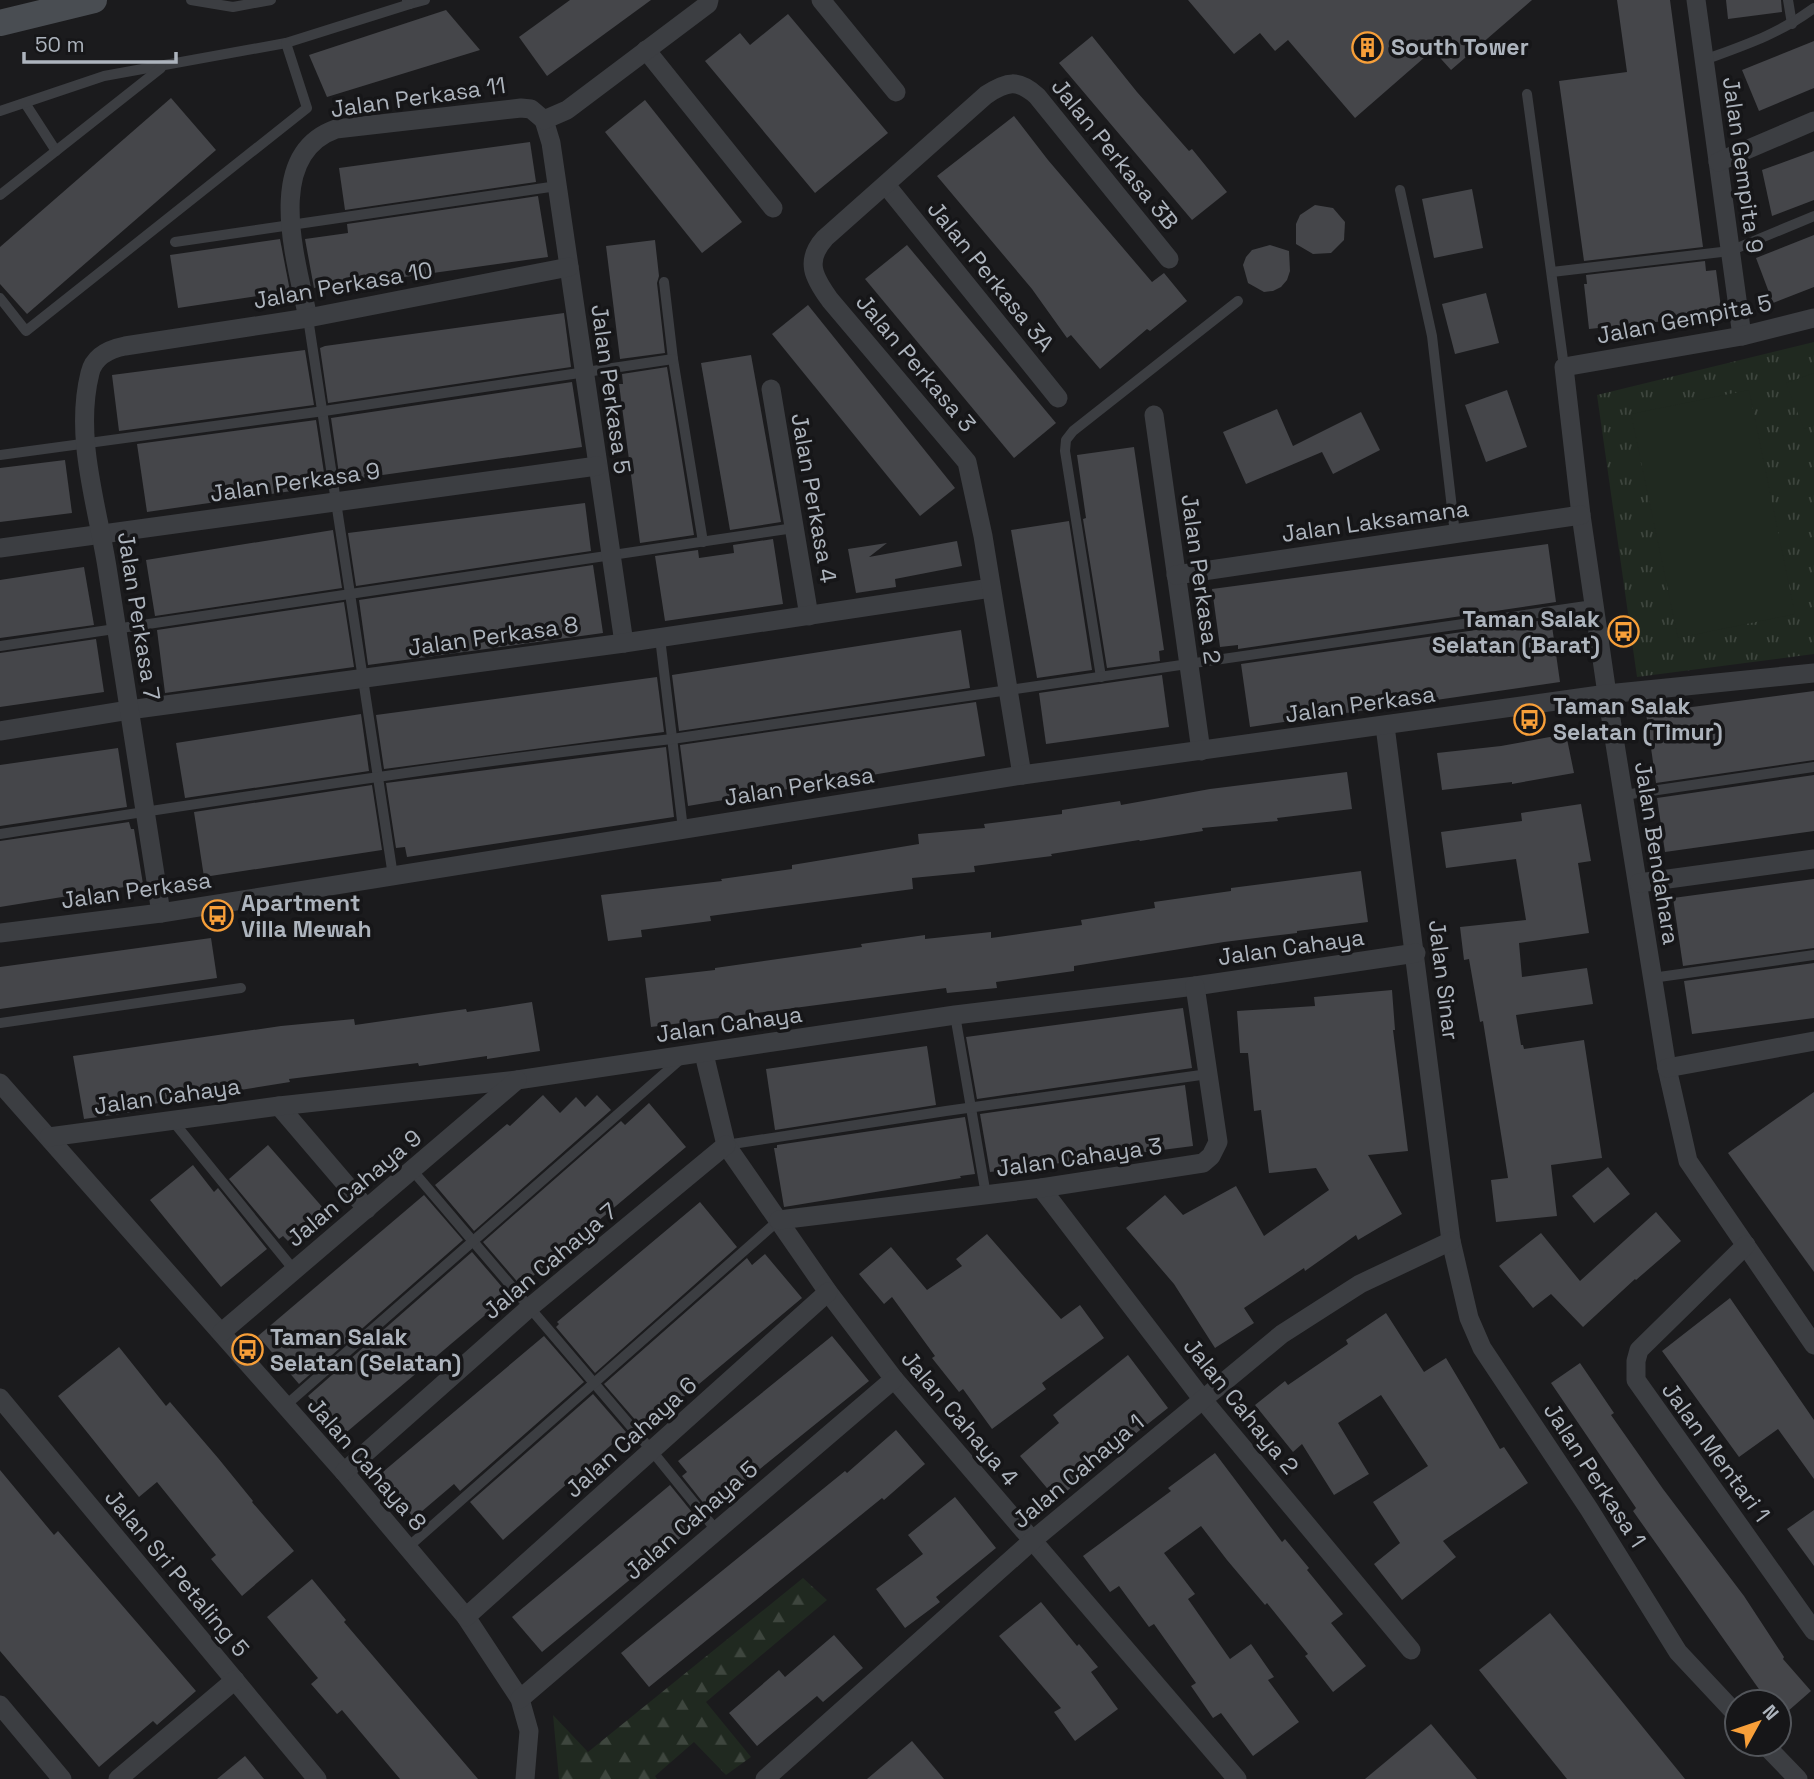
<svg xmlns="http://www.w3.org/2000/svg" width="1814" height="1779" font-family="'Space Grotesk',sans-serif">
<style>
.forest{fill:url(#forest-firs)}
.park{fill:url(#park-tufts)}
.pitch{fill:#202920}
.building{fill:#45464a}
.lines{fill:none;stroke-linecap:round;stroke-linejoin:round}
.service{stroke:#3c3e42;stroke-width:10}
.minor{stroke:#3c3e42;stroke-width:19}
.secondary{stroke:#494d52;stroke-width:26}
.labels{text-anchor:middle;stroke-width:7;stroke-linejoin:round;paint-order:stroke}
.poi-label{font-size:23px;font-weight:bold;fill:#adb4bd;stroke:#161618;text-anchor:start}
.street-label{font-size:23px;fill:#adb4bd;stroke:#161618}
</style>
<defs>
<pattern id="forest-firs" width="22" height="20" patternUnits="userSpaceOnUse" patternTransform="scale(1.75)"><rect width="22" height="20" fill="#202920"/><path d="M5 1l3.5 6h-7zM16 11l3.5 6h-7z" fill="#3e463e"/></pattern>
<pattern id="park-tufts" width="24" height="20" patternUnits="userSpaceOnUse" patternTransform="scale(1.75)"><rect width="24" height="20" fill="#202920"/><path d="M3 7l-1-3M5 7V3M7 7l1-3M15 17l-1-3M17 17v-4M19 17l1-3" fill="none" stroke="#3e463e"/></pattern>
</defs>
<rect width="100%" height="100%" fill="#1b1b1d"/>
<path class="forest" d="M803 1578 827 1600 706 1702 751 1757 726 1775 694 1742 655 1776 657 1779H559L553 1715 588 1752Z"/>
<path class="park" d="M1814 342V654L1637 677 1597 395Z"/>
<g class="pitch">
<path d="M1814 373V425L1804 429 1786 383Z"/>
<path d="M1749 390 1795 614 1678 638 1631 414Z"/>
</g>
<g class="building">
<path d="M570 0H651L547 76 519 37Z"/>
<path d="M1188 0H1532L1451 70 1433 50 1355 118 1288 40 1275 51 1260 33 1234 54Z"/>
<path d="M1617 0H1670L1703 247 1584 261 1559 81 1627 72Z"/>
<path d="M1726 0H1781L1782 12 1728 19Z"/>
<path d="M446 10 480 50 327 97 309 55Z"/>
<path d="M788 14 888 133 815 193 705 61 740 33 750 45Z"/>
<path d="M1092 36 1137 92 1189 151 1192 149 1227 192 1192 220 1059 63Z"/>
<path d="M1814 41V88L1759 111 1742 70Z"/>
<path d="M171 98 216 150 27 314 0 284V247Z"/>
<path d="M645 100 742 222 702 253 605 132Z"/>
<path d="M1014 116 1048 160 1152 282 1164 273 1187 301 1150 331 1147 329 1100 369 1071 335 1067 338 1032 289 937 176Z"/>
<path d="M530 142 536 182 345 210 339 168Z"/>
<path d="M1814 151V200L1772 216 1762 170Z"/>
<path d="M1472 189 1483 248 1434 258 1422 199Z"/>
<path d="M538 196 548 257 318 289V287L314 288 305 239 348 233 347 224Z"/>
<path d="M1315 205 1333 208 1345 222 1344 240 1331 253 1313 254 1296 244V224L1300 215Z"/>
<path d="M1814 235V287L1773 303 1756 258Z"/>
<path d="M280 239 290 291 178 308 170 255Z"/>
<path d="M655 240 659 276 657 283 665 353 620 359 606 246Z"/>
<path d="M907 245 1056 423 1014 458 865 279Z"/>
<path d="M1270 245 1289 251 1290 271 1287 280 1281 287 1273 291 1264 292 1248 283 1243 265 1246 257 1252 250Z"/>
<path d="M1705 261 1706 271 1716 270 1722 315 1589 329 1584 284H1587L1586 275Z"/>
<path d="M1486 293 1499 343 1455 354 1442 304Z"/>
<path d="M808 305 955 488 920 516 772 334Z"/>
<path d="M564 313 571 367 328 403 320 348 325 346Z"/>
<path d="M305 350 314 405 119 431 112 375Z"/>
<path d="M751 355 781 522 730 530 701 363Z"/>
<path d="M667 367 694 535 640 543 619 384H623L622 374Z"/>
<path d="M572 382 582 447 340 481 331 418Z"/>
<path d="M1507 390 1527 447 1486 462 1465 405Z"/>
<path d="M1277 409 1293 446 1361 412 1380 450 1333 474 1322 452 1246 484 1223 432Z"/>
<path d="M316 420 326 486 147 512 137 444Z"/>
<path d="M1134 447 1164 650 1159 651 1160 661 1107 668 1083 519 1086 518 1077 455Z"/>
<path d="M65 460 72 513 0 522V468Z"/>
<path d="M585 503 591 551 356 586 348 533Z"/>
<path d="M1069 521 1092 670 1037 678 1011 530Z"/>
<path d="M333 530 342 588 155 616 146 560Z"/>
<path d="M773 539 783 604 665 621 655 556 698 550 699 558 734 553 733 545Z"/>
<path d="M957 541 962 566 895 579 896 587 856 593 848 549 887 543 869 557Z"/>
<path d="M1548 544 1556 602 1238 649V645L1220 647 1212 589Z"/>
<path d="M593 565 603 633 368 665 359 600Z"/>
<path d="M84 567 94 625 0 638V580Z"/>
<path d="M344 602 354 667 165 693 157 630Z"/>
<path d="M1551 619 1560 682 1250 727 1241 664Z"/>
<path d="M961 630 970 688 679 731 672 675Z"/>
<path d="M96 639 104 692 0 707V653Z"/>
<path d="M1162 675 1169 727 1046 744 1039 693Z"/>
<path d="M657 677 664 732 384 769 376 715Z"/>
<path d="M1814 691V760L1656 783 1646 713Z"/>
<path d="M976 702 985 756 688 806 680 745Z"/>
<path d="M361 714 369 771 185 798 176 743Z"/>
<path d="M1566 734 1574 773 1512 784V782L1442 790 1437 753 1501 746Z"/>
<path d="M666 747 674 817 407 857 405 847 396 848 386 783Z"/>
<path d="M118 748 127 807 0 826V765Z"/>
<path d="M1347 772 1352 809 1277 818 1278 821 1202 828 1203 831 1140 841 1139 840 1051 854 1052 856 974 866 975 872 912 878 913 889 710 916 711 921 641 930 642 937 608 941 601 895 722 881 721 879 792 869V865L919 844 918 834 985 828 984 824 1062 814V810L1120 801 1121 805 1210 789Z"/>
<path d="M1814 775V831L1665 852 1657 798Z"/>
<path d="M372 785 382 850 204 877 194 812Z"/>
<path d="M1581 804 1591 861 1578 863 1589 933 1519 943 1522 977 1587 968 1593 1004 1516 1015 1521 1045H1523L1524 1049 1584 1040 1602 1158 1551 1165 1557 1216 1496 1222 1491 1180 1508 1178 1483 1021 1480 1022 1469 959 1464 960 1460 927 1526 920 1516 859 1446 868 1441 832 1522 821 1521 813Z"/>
<path d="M129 822 131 829H134L143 884 0 907V841Z"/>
<path d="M1361 871 1368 922 1297 931V933L1224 942 1074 966V971L996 982 997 988 947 993 946 988 651 1027 645 978 715 970V968L862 947 861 944 925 935V939L991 932V938L1082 925 1081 920 1155 908 1154 902 1231 891V888Z"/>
<path d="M1814 879V948L1683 966 1673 898Z"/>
<path d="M211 938 217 978 0 1009V967Z"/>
<path d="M1814 963V1018L1692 1034 1684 981Z"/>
<path d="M1392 990 1395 1030H1393L1408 1151 1368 1155 1402 1214 1358 1240 1356 1235 1305 1271 1304 1268 1244 1308 1254 1323 1215 1348 1174 1284 1126 1228 1165 1195 1183 1215 1236 1186 1264 1236 1329 1190 1316 1168 1269 1173 1261 1110 1254 1111 1248 1053H1240L1237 1011 1315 1006 1314 997Z"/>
<path d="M532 1002 540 1051 487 1059V1056L419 1066 418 1063 289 1079 290 1082 140 1106 141 1111 84 1119 73 1056 281 1026 354 1019 355 1025 466 1009 467 1012Z"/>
<path d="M1183 1008 1192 1068 977 1099 966 1037Z"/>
<path d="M927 1046 936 1105 775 1130 766 1069Z"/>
<path d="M1185 1085 1193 1146 990 1172 980 1114Z"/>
<path d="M1814 1092V1272L1728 1153Z"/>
<path d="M543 1095 560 1113 576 1097 585 1107 597 1095 611 1110 474 1231 435 1185 507 1124 510 1126Z"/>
<path d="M649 1103 686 1147 521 1286 483 1242 621 1121 625 1125Z"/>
<path d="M965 1117 975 1174 960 1176 961 1178 784 1207 774 1148H777V1145Z"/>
<path d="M268 1145 324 1209 288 1241 283 1236 279 1239 229 1179Z"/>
<path d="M193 1165 214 1192 218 1188 267 1249 221 1287 150 1200Z"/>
<path d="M1608 1167 1630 1194 1594 1223 1572 1196Z"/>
<path d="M424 1195 463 1240 299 1384 258 1336Z"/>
<path d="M700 1202 737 1247 595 1373 556 1327 559 1324 557 1322Z"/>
<path d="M1656 1212 1681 1241 1636 1280 1635 1279 1583 1327 1551 1294 1533 1308 1499 1266 1541 1233 1580 1281Z"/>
<path d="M987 1234 1061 1319 1080 1305 1104 1338 1042 1383 1046 1389 992 1429 963 1389 959 1392 932 1358 935 1356 892 1297 884 1304 859 1274 891 1247 927 1290 962 1266 956 1259Z"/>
<path d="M472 1252 509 1295 342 1436 308 1396Z"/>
<path d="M765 1254 802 1298 644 1430 604 1384 747 1258 752 1265Z"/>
<path d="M1730 1298 1814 1420V1479L1778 1429 1739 1457 1662 1351Z"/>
<path d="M1386 1313 1424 1372 1446 1358 1500 1449 1504 1447 1528 1483 1443 1541 1456 1557 1402 1600 1374 1564 1400 1543 1373 1502 1428 1466 1381 1395 1338 1423 1369 1474 1334 1495 1302 1444 1293 1452 1255 1405 1285 1381 1288 1385 1348 1344 1346 1340Z"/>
<path d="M544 1336 584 1382 460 1491 454 1484 414 1518 378 1476Z"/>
<path d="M832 1336 869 1381 709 1510 682 1476 687 1472 678 1461Z"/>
<path d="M119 1347 166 1406 170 1402 218 1458 253 1501 252 1502 294 1551 242 1596 211 1559 216 1555 157 1482 139 1497 58 1396Z"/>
<path d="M1128 1355 1168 1408 1135 1434 1131 1429 1079 1470 1084 1476 1057 1500 1020 1456 1059 1423 1053 1415Z"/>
<path d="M1580 1363 1614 1413 1611 1415 1663 1489 1744 1596 1784 1657 1783 1659 1811 1691 1779 1719V1702H1770L1761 1692 1633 1511 1636 1508 1551 1383Z"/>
<path d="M593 1394 626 1432 503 1540 470 1502Z"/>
<path d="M896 1430 925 1464 884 1500 882 1498 649 1687 621 1653 845 1471 847 1473Z"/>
<path d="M1215 1453 1282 1542 1285 1539 1309 1568 1307 1570 1343 1614 1331 1623 1366 1666 1333 1692 1305 1656 1308 1654 1267 1603 1265 1605 1227 1560 1201 1526 1164 1553 1195 1594 1188 1599 1230 1659 1251 1644 1274 1677 1268 1680 1299 1722 1253 1756 1221 1713 1213 1718 1191 1686 1196 1683 1154 1624 1149 1627 1119 1586 1110 1592 1083 1556 1171 1491 1168 1488Z"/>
<path d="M0 1470 54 1535 58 1531 196 1691 157 1725 153 1721 99 1767 0 1651Z"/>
<path d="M670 1485 700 1522 542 1652 512 1617Z"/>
<path d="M955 1497 996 1548 936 1597 940 1602 905 1628 876 1589 923 1554 908 1535Z"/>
<path d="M1814 1510V1566L1787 1529Z"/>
<path d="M312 1579 346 1620 344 1622 478 1779H400L342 1710 337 1714 311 1684 318 1678 267 1617Z"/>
<path d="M1041 1602 1077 1646 1079 1644 1098 1667 1091 1672 1118 1709 1075 1741 1054 1712 1061 1708 999 1636Z"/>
<path d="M1550 1613 1685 1779H1567L1479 1670Z"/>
<path d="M834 1635 863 1668 823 1702 817 1696 757 1746 729 1713 779 1670 785 1677Z"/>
<path d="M1431 1724 1477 1779H1365Z"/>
<path d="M912 1741 944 1779H867Z"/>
<path d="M245 1756 264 1779H217Z"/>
</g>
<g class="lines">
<g class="service">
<path d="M191 0 233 7 271 0"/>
<path d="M1788 0 1792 24"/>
<path d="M407 1 410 4 425 0"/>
<path d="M1704 60C1745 45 1779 34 1814 8"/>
<path d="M1527 94 1564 367"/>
<path d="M25 103 56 151"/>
<path d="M0 111 104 76 286 43 410 4"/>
<path d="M1400 190 1432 336 1455 534"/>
<path d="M0 195 161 68"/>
<path d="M175 242 557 186"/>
<path d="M1552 272 1730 251 1814 216"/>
<path d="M664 282 673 359 703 542"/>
<path d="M0 298 26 331 307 108 286 43"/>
<path d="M308 318 393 876"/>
<path d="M0 455 324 411 673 359"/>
<path d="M660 638 683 829"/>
<path d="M0 646 794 528"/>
<path d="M1101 677 1065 451 1066 440 1073 431 1238 301"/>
<path d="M1624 795 1814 767"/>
<path d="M0 834C224 800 447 764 672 739L1593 605"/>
<path d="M1652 978 1814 955"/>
<path d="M955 1015 986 1195"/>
<path d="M0 1023 241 988"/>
<path d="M172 1120 294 1270"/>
<path d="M726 1145 946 1111 1208 1074"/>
<path d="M413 1171 652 1451 716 1530"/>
<path d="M285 1406 682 1058"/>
<path d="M407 1548 779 1220"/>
</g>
<g class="minor">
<path d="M821 0 896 92"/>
<path d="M1696 0 1742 336"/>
<path d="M646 50 773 208"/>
<path d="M544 120 551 143 624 643"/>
<path d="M1718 162 1814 121"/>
<path d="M886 185 1058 398"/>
<path d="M308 318C297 263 262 155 336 129L521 108 531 109 544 120 567 110 708 4 709 0"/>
<path d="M1814 318 1742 336 1564 367 1581 515 1607 694 1667 1068 1688 1161 1814 1345"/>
<path d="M771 389 809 616"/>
<path d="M1154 415 1201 751"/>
<path d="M0 548 597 466"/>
<path d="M1176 575 1581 515"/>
<path d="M1385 726 1451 1241 1469 1318 1482 1348 1589 1509 1678 1652 1737 1715"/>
<path d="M0 731 129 710 624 643 991 588"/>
<path d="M1022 775 983 536 967 462 830 300C814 278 804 261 825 238L986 95C1007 81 1018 79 1037 96L1169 259"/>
<path d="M1639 883 1814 859"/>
<path d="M161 913C143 798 125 682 107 567 97 504 74 437 90 373 94 356 110 349 125 346L308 318 569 267"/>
<path d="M0 933 161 913 1022 775 1607 694 1814 673"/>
<path d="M704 1054 726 1145 828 1292 894 1379 1237 1779"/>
<path d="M1667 1068 1814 1041"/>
<path d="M0 1083 344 1472 466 1617 520 1699 529 1731 525 1779"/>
<path d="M279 1106 367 1209"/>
<path d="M49 1137 279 1106 517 1080 955 1015 1195 986 1416 953"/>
<path d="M1041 1188 1203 1400 1411 1650"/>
<path d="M779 1220 1041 1188 1203 1163 1211 1156 1218 1142 1195 986"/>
<path d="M1746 1245 1639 1350 1636 1361V1380L1814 1631"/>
<path d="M222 1332 517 1080"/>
<path d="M0 1398 317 1779"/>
<path d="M344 1472 529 1308 726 1145"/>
<path d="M466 1617 828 1292"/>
<path d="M520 1699 894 1379"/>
<path d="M0 1705 62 1779"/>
<path d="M1764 1744 1798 1779"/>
<path d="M118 1779 235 1680"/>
<path d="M765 1779 1033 1540 1282 1334 1360 1284 1451 1241"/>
</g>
<path class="secondary" d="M0 23 94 0"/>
</g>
<defs>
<symbol id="building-ring" viewBox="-11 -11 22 22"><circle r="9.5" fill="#161618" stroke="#f79f39" stroke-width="1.5"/><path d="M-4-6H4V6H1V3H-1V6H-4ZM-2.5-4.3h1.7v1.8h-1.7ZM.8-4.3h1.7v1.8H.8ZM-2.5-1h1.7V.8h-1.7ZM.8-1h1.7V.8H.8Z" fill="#f79f39"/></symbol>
<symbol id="bus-ring" viewBox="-11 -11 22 22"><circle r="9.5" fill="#161618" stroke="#f79f39" stroke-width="1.5"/><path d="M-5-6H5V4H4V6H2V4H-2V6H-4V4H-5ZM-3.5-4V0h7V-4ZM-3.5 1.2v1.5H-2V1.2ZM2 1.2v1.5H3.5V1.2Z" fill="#f79f39"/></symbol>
</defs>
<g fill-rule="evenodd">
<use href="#building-ring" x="1350" y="30" width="35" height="35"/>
<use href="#bus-ring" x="1606" y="614" width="35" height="35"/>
<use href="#bus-ring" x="1512" y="702" width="35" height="35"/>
<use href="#bus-ring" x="200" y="898" width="35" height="35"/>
<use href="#bus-ring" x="230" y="1332" width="35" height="35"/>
</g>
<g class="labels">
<g class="poi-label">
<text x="1391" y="55">South Tower</text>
<text x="1600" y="627" text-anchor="end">Taman Salak<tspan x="1600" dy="26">Selatan (Barat)</tspan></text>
<text x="1553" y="714">Taman Salak<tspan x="1553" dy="26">Selatan (Timur)</tspan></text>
<text x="241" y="911">Apartment<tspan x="241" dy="26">Villa Mewah</tspan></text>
<text x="270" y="1345">Taman Salak<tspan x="270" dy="26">Selatan (Selatan)</tspan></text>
</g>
<g class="street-label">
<text transform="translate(418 97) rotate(-8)" y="8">Jalan Perkasa 11</text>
<text transform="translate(1115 154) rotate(51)" y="8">Jalan Perkasa 3B</text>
<text transform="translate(1743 165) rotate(82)" y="8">Jalan Gempita 9</text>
<text transform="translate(991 276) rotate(51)" y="8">Jalan Perkasa 3A</text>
<text transform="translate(343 285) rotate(-10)" y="8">Jalan Perkasa 10</text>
<text transform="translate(1684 319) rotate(-11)" y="8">Jalan Gempita 5</text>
<text transform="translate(916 363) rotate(50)" y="8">Jalan Perkasa 3</text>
<text transform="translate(611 389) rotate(82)" y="8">Jalan Perkasa 5</text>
<text transform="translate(295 482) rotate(-8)" y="8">Jalan Perkasa 9</text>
<text transform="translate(814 498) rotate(80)" y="8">Jalan Perkasa 4</text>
<text transform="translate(1375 521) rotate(-8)" y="8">Jalan Laksamana</text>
<text transform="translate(1201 579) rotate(82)" y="8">Jalan Perkasa 2</text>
<text transform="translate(139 616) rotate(81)" y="8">Jalan Perkasa 7</text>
<text transform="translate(493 636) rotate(-8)" y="8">Jalan Perkasa 8</text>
<text transform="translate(1360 704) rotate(-8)" y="8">Jalan Perkasa</text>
<text transform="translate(799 786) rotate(-9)" y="8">Jalan Perkasa</text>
<text transform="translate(1657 853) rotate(81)" y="8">Jalan Bendahara</text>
<text transform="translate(136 890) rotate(-8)" y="8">Jalan Perkasa</text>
<text transform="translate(1291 947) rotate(-8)" y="8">Jalan Cahaya</text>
<text transform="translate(1444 980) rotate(83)" y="8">Jalan Sinar</text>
<text transform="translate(729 1024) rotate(-8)" y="8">Jalan Cahaya</text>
<text transform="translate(167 1096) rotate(-8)" y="8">Jalan Cahaya</text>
<text transform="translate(1079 1157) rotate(-8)" y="8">Jalan Cahaya 3</text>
<text transform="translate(354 1188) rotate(-40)" y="8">Jalan Cahaya 9</text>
<text transform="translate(550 1261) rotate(-40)" y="8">Jalan Cahaya 7</text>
<text transform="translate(1241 1406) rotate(51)" y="8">Jalan Cahaya 2</text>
<text transform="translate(960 1418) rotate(50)" y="8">Jalan Cahaya 4</text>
<text transform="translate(631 1437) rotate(-42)" y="8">Jalan Cahaya 6</text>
<text transform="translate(1716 1452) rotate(54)" y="8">Jalan Mentari 1</text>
<text transform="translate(367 1464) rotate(49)" y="8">Jalan Cahaya 8</text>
<text transform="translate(1078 1471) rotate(-40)" y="8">Jalan Cahaya 1</text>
<text transform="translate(1595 1475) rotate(57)" y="8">Jalan Perkasa 1</text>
<text transform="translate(691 1520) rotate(-41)" y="8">Jalan Cahaya 5</text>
<text transform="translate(177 1573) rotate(50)" y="8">Jalan Sri Petaling 5</text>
</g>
</g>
<g transform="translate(1758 1723) rotate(50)"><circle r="33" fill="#161618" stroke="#52555a" stroke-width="2"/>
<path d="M0-5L12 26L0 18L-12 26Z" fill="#f79f39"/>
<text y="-10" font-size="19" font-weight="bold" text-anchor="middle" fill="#adb4bd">N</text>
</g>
<path d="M24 52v10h152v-10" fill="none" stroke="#adb4bd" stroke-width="3.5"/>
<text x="35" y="52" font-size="21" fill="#adb4bd" stroke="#161618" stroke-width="5" paint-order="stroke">50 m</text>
</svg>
